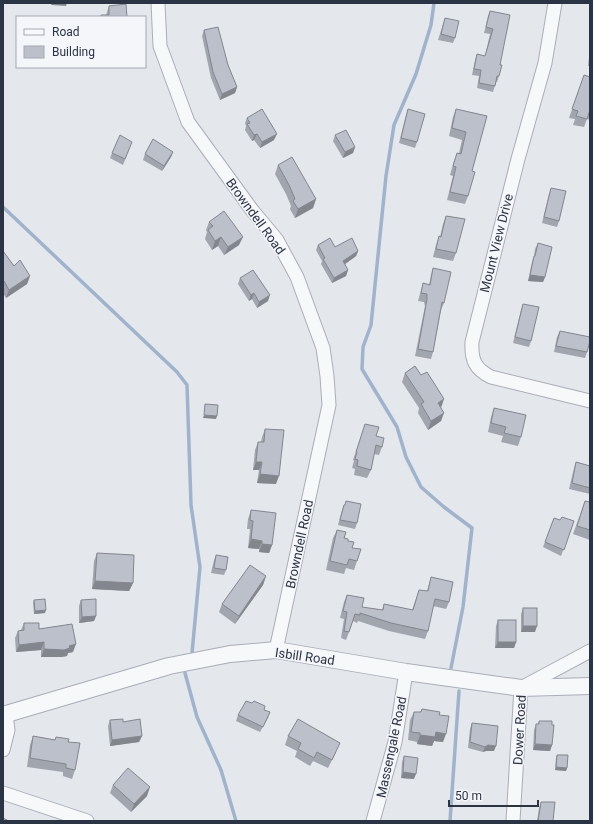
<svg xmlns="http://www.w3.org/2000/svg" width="593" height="824" font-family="Roboto,sans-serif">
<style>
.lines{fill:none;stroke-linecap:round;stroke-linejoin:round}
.stream{stroke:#9fb4cc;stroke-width:3.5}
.minor-casing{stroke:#a9aeb7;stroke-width:15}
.tertiary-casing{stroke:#a9aeb7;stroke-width:18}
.minor{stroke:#f7f8fa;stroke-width:13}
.tertiary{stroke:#f7f8fa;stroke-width:16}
.wall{fill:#a1a5ae}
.shaded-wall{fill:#83868d}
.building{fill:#bbc0ca;stroke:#83868d}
.labels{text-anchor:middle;stroke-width:3;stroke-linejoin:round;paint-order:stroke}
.street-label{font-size:13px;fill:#2b3445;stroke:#f4f6f9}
</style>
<rect width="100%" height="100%" fill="#e4e7ec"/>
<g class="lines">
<g class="stream">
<path d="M434 3 431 25 416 74 394 125 386 176 371 325 363 347 362 369 397 427 406 457 421 487 444 507 472 528 463 607 451 668"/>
<path d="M3 207 177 372 187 385 191 505 200 567 192 653"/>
<path d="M185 673 197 717 221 770 236 821"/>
<path d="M450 821 459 691"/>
</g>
<defs>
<g id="minor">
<path d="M158 3 160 46 188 122 252 210 277 240 297 277 323 348 327 376 329 405 276 650"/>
<path d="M555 3 545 63 518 159 472 342C471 360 475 369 491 377L590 401"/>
<path d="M3 750 8 730 6 715"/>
<path d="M3 793 87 821"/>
<path d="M373 821 395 742 406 672"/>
<path d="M513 821 521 688 590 651"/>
</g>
<path id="tertiary" d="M3 715 169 666 230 654 276 650 406 672 521 688 590 686"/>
</defs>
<use href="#minor" class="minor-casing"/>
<use href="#tertiary" class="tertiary-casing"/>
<use href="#minor" class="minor"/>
<use href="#tertiary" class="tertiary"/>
</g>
<g class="wall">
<path d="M109 6 127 17H100L101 15H106Z"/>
<path d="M490 11 500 65 499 76 497 82H496L493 92 477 88 479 76 472 75 475 60 477 54 485 56 490 34 484 33 488 16Z"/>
<path d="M445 18 455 38 453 43 438 40Z"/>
<path d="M204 30 228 65 237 87 235 93 220 100 211 78 202 36Z"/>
<path d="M590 49V66H588Z"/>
<path d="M584 75 590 77V120L587 119 584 127 573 125 575 119 569 118Z"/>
<path d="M408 109 417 142 415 148 399 143 406 115Z"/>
<path d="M456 109 487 116 472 171 468 196 465 204 447 200 453 176 450 175 454 161 457 153H459L462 140 449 136 453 117Z"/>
<path d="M247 118 274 140 260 148 254 140 252 141 245 130 246 126 245 123Z"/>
<path d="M335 135 355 147 353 153 343 158 333 141Z"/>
<path d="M130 147 123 165 110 158 112 153Z"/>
<path d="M173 152 171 157 162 171 143 160 145 154Z"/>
<path d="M278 165 316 199 313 208 295 218 290 209 291 206 286 194 275 174Z"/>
<path d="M551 188 559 221 557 227 542 223 549 194Z"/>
<path d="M446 216 456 253 453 261 433 257 436 245 439 236 440 237 443 224Z"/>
<path d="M209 222 239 245 224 255 218 246 212 250 205 239 207 232 206 230Z"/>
<path d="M538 243 545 277 543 282 528 281 532 262 534 256 535 249Z"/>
<path d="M318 245 335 247 358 251 356 256 345 264 348 270 346 276 332 283 321 264 322 261 316 250Z"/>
<path d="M3 251 14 266 30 276 27 284 6 298 3 293Z"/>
<path d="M433 268 444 303 441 310 433 352 431 359 415 356 425 306 424 302 418 301 423 283 429 285 431 275Z"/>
<path d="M240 278 268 301 257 308 252 299 249 301 238 284Z"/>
<path d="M523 304 531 341 529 347 513 343 521 310Z"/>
<path d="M560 331 587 352 585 358 554 352 557 337Z"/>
<path d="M405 373 441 421 428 430 418 413 419 408 402 382Z"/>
<path d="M494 408 521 437 518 446 501 442 503 436 488 432 491 417Z"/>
<path d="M365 424 376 436 382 447 379 455 374 454 371 470 367 478 354 475 355 469 352 468 354 461 353 460Z"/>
<path d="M265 429 276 484 257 483 259 470H253L255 450 258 442H261L262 437Z"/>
<path d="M576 462 590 466V494L569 489 574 468Z"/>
<path d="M346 501 357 523 355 529 338 525 342 510 344 505H345Z"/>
<path d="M585 501 590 502V540L573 534Z"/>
<path d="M251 510 272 545 269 553 259 552V549L248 548 250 529H247L248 519Z"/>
<path d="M554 518 560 520 574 521 561 556 543 547Z"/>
<path d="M337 530 348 541 352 548 357 561 354 570 346 568 344 574 326 570 333 538Z"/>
<path d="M97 553 133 583 129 591 92 589 94 561Z"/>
<path d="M216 555 226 570 224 575 211 573 214 560Z"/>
<path d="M266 576 263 585 235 624 219 612 222 604Z"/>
<path d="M431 577 449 602 446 609 433 606 428 631 425 639 389 631 358 621 357 623 353 621 346 640 341 638 344 619 340 618 344 602 347 595 362 607 382 610 384 604 412 610 419 590 427 591Z"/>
<path d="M34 600 45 613 34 614 33 603Z"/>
<path d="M81 600 96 616 94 621 79 623V606Z"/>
<path d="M523 608 535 632H521V614Z"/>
<path d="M498 620 516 642 514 648H495L496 626Z"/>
<path d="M24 623 39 629 73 652 68 653 67 656 61 657H41V650L16 652 15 638 18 631 21 630Z"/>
<path d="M422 709 439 715 443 742 434 741 432 746 417 744V742L408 740 410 720 414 712H420Z"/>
<path d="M264 710 270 712 268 718 260 732 236 721 238 715Z"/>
<path d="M110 720 123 722 142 736 139 742 110 746 108 726Z"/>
<path d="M539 721 552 725V745L550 751 533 750 534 730 536 724H538Z"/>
<path d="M472 723 494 751H486L483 752 468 748 470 729Z"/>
<path d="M33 736 68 742 75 770 72 779 63 776V772L27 767 30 745Z"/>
<path d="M288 736 336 752 328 768 313 761 310 766 295 757 297 751 285 745Z"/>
<path d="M557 755 567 768 566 771 555 770 556 758Z"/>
<path d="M404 756 414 779 401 778 402 762Z"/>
<path d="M113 785 147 796 131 812 110 793Z"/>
<path d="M541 802 553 821H537L539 808Z"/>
</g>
<g class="shaded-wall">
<path d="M52 3H67L66 6 51 5Z"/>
<path d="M237 87 235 93 220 100 222 94Z"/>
<path d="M257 134 254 140 252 141 254 135Z"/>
<path d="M277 134 274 140 260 148 262 142Z"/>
<path d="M355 147 353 153 343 158 345 152Z"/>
<path d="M173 152 171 157 162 171 164 166Z"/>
<path d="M316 199 313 208 295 218 298 209Z"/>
<path d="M221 237 218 246 212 250 215 241Z"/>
<path d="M243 237 239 245 224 255 228 247Z"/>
<path d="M358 251 356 256 341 267 343 261Z"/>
<path d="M348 270 346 276 332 283 334 278Z"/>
<path d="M530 275 545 277 543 282 528 281Z"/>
<path d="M30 276 27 284 6 298 9 290Z"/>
<path d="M254 293 252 299 249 301 251 295Z"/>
<path d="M270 295 268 301 257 308 259 302Z"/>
<path d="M444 399 441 408 438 403Z"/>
<path d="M444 413 441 421 428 430 431 421Z"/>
<path d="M204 415 217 416 216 419 203 418Z"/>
<path d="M256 462H262L259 470H253Z"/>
<path d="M260 474 279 476 276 484 257 483Z"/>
<path d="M251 539 262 541 259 549 248 548Z"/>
<path d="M262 544 272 545 269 553 259 552Z"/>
<path d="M266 576 263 585 235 624 239 616Z"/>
<path d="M95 581 133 583 129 591 92 589Z"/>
<path d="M46 610 45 613 34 614 35 611Z"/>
<path d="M96 616 94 621 79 623 82 617Z"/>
<path d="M523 626H537L535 632H521Z"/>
<path d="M44 642 41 650 16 652 19 645Z"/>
<path d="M498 642H516L514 648H495Z"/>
<path d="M76 644 73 652 68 653 67 656 61 657H41L44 649Z"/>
<path d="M436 732 446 734 443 742 434 741 432 746 417 744 420 735Z"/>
<path d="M142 736 139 742 110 746 112 740Z"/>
<path d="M535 744 552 745 550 751 533 750Z"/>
<path d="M488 745 496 746 494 751H486L483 752 485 747Z"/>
<path d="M556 767 567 768 566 771 555 770Z"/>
<path d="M403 772 416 774 414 779 401 778Z"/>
<path d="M150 787 147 796 131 812 134 804Z"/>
</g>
<g class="building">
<path d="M126 4 127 17H101V15H109V6Z"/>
<path d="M490 11 510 15 500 65H502L499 76H497L495 86 479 83 481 70 474 69 477 54 485 56 493 29 486 27Z"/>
<path d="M445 18 459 21 455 38 441 34Z"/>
<path d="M218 27 228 65 237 87 222 94 213 72 204 30Z"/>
<path d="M584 75 590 77V110L587 119 576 116 578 111 572 109Z"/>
<path d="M262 109 277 134 262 142 257 134 254 135 247 124 250 123 247 118Z"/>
<path d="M408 109 425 114 417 142 401 138Z"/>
<path d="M456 109 487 116 472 171 475 172 468 196 450 192 456 167 453 166 457 153 461 154 466 132 452 128Z"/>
<path d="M346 130 355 147 345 152 335 135Z"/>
<path d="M120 135 132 142 125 159 112 153Z"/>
<path d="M153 139 173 152 164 166 145 154Z"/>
<path d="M292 157 316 199 298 209 293 201 295 199 289 185 278 165Z"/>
<path d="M551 188 566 191 559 221 544 217Z"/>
<path d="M224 211 243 237 228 247 221 237 215 241 208 230 213 226 209 222Z"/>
<path d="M446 216 465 219 456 253 436 249 439 236 441 237Z"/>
<path d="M330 238 335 247 352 238 358 251 343 261 348 270 334 278 323 259 325 258 318 245Z"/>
<path d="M538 243 552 247 545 277 530 275 534 256H535Z"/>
<path d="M3 251 14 266 20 260 30 276 9 290 4 281H3Z"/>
<path d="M433 268 451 272 444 303 442 302 433 352 418 349 427 299V294L421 293 423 283 430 285Z"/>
<path d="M253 270 270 295 259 302 254 293 251 295 240 278Z"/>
<path d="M523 304 539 307 531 341 515 337Z"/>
<path d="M560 331 590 337V341L587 352 556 346Z"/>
<path d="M415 366 421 375 427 372 444 399 438 403 444 413 431 421 421 404 424 402 405 373Z"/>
<path d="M205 404 218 405 217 416 204 415Z"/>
<path d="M494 408 526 415 521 437 504 433 506 427 491 423Z"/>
<path d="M365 424 379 427 376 436 384 438 382 447 376 445 371 470 357 466 358 460 355 459 357 452H356Z"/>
<path d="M265 429 284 430 279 476 260 474 262 462H256L258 442H264Z"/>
<path d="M576 462 590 466V488L572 483Z"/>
<path d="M346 501 361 504 357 523 340 520 344 505H345Z"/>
<path d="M585 501 590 502V530L577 526Z"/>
<path d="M251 510 276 513 272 545 262 544V541L251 539 253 521 250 520Z"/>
<path d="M562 517 574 521 564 550 545 542 554 518 560 520Z"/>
<path d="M337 530 346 532 344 538 348 539V541L354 542 352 548 361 549 357 561 349 559 347 565 330 561Z"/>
<path d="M97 553 134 555 133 583 95 581Z"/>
<path d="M216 555 228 557 226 570 214 568Z"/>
<path d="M250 565 266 576 239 616 222 604Z"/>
<path d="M431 577 453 582 449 602 435 599 428 631 391 623 360 613V615L355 614 349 632 344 631 347 612 343 611 347 595 364 598 362 607 383 610 384 604 413 610 419 590 428 591Z"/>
<path d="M45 599 46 610 35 611 34 600Z"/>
<path d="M96 599V616L82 617 81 600Z"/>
<rect x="523" y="608" width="14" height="18"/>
<rect x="498" y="620" width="18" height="22"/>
<path d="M24 623H39V629L72 624 76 644 69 646 70 648 64 650 44 649V642L19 645 18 631 24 630Z"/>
<path d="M246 701 252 703 254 701 265 706 264 710 270 712 263 727 238 715Z"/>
<path d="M422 709 440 712 439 715 449 716 446 734 436 732 435 737 420 735V733L411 732 414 712H421Z"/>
<path d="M123 719V722L140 719 142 736 112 740 110 720Z"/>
<path d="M298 719 340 743 332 760 317 752 314 758 298 749 301 743 288 736Z"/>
<path d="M539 721H552V725H554L552 745 535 744 536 724H539Z"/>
<path d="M472 723 498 726 496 746 488 745 485 747 470 742Z"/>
<path d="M33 736 55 740 56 737 69 739 68 742 80 743 75 770 66 768V764L30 758Z"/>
<path d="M557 755H568L567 768 556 767Z"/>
<path d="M404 756 418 758 416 774 403 772Z"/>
<path d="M128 768 150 787 134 804 113 785Z"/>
<path d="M541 802H555L553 821H538Z"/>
<path d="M3 818 9 821H3Z"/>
</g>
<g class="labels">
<g class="street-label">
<text transform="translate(256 216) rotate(54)" y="5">Browndell Road</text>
<text transform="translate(496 243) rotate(-76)" y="5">Mount View Drive</text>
<text transform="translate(299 544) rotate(-78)" y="5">Browndell Road</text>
<text transform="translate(305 656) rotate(8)" y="5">Isbill Road</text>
<text transform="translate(519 730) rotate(-87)" y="5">Dower Road</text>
<text transform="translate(391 747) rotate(-78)" y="5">Massengale Road</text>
</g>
</g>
<rect width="593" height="824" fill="none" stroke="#2b3445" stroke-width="8"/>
<rect x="16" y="16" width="130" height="52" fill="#f4f6f9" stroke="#a4a8b1"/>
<rect x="24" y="29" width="20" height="6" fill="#f7f8fa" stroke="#a4a8b1"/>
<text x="52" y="36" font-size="12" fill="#2b3445">Road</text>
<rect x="24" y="46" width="20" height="12" fill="#bbc0ca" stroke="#a4a8b1"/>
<text x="52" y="56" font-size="12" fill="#2b3445">Building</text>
<path d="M449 800v6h89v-6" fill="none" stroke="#2b3445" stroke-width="2"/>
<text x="455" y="800" font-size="12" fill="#2b3445" stroke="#f4f6f9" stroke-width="3" paint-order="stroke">50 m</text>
</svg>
